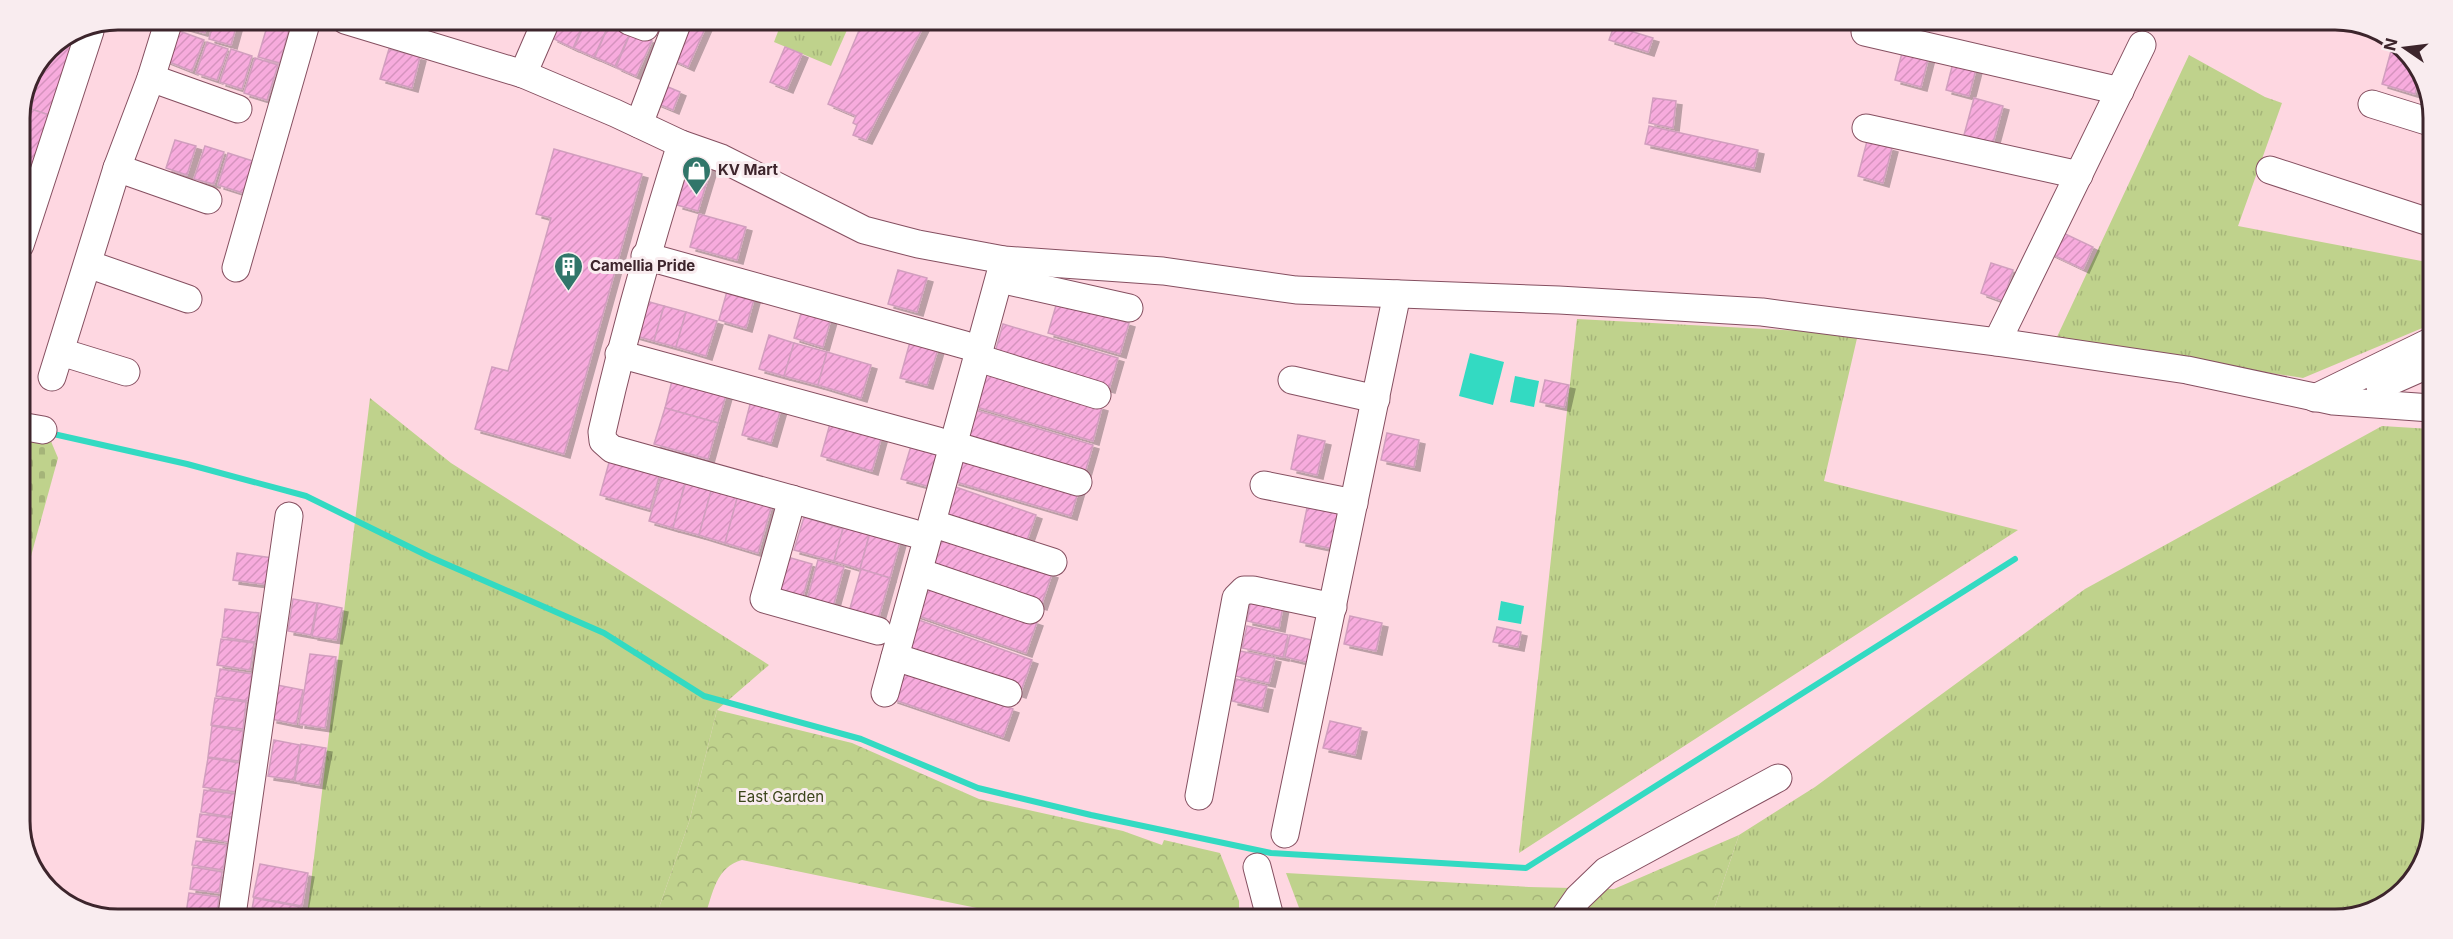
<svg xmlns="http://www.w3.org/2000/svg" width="2453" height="939" font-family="Inter,sans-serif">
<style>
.grass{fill:url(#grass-tufts)}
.cemetery{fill:url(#cemetery-stones)}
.park{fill:url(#park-crowns)}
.water{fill:#33dac2}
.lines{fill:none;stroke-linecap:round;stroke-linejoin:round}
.stream{stroke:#33dac2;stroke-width:6}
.building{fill:url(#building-hatch);stroke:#d19ebe;stroke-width:1.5;filter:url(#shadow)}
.minor-casing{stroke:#854f60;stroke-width:29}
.minor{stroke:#fff;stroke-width:27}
.labels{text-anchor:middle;stroke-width:6;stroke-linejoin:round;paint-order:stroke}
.poi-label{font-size:15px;font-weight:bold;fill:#3d252c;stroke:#f9ecef;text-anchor:start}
.park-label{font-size:15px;fill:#3b451a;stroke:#f9ecef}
.rim{fill:none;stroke:#3d252c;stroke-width:3}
</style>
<defs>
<pattern id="grass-tufts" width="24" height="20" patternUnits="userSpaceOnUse" patternTransform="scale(1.5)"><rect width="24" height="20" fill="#bfd28c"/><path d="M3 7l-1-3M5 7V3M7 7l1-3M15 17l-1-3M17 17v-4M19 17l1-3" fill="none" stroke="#a5b479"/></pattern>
<pattern id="cemetery-stones" width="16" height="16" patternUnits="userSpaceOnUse" patternTransform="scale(1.5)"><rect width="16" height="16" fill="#bfd28c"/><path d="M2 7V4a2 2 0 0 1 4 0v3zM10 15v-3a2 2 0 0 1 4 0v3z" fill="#a5b479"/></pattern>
<pattern id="park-crowns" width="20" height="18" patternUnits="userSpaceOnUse" patternTransform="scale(1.5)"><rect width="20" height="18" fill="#bfd28c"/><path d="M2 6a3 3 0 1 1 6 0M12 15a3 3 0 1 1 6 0" fill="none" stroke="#a5b479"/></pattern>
<pattern id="building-hatch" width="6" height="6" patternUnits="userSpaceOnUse" patternTransform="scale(1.5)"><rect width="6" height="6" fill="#f7abdd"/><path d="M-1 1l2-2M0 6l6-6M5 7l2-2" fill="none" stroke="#d593be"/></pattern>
<filter id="shadow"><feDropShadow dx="6" dy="4" stdDeviation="0" flood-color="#0004"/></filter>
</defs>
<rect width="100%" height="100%" fill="#fed7e1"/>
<g class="grass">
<path d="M782 21H851L831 66 774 42Z"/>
<path d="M2189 55 2265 97 2282 103 2238 226 2432 263V324L2303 378 2056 339Z"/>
<path d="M1577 319 1858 334 1824 481 2018 530 1519 853Z"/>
<path d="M370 398 451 463 769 665 717 710 689 822 656 916 307 915Z"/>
<path d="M2382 426 2431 429 2428 853 2390 903 2335 919 1711 918 1739 835 1815 787 2085 589Z"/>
</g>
<path class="cemetery" d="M20 432 50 439 58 458 20 596Z"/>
<g class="park">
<path d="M717 710 852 743 979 799 1123 831 1162 845 1164 840 1220 853 1239 901V917L1016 916 742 860C716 867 713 893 705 916H656L689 822Z"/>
<path d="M1739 835 1711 918 1300 917 1301 913 1286 873 1529 887 1614 889Z"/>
</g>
<g class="water">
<path d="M1470 353 1504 362 1493 405 1459 396Z"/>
<path d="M1515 376 1539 381 1534 407 1510 402Z"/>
<path d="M1501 601 1524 606 1521 624 1498 620Z"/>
</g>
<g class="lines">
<path class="stream" d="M49 433 187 464 306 496 430 557 604 633 704 696 861 739 978 788 1091 815 1271 853 1526 868 2015 559"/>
</g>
<g class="building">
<path d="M179 20H209L205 33 177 25Z"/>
<path d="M214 20H238L231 45 209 39Z"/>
<path d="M269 20 291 22 280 63 258 57Z"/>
<path d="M511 20H530L526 27Z"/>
<path d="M560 21H585L573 48 552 38Z"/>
<path d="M586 21 610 22 594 57 574 48Z"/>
<path d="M685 21H699L707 24 688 67 668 58Z"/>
<path d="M863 21H926L866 140 853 135 857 125 853 123 856 116 828 104Z"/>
<path d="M610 22 631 31 615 66 595 57Z"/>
<path d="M1614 26 1653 38 1648 52 1609 40Z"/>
<path d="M174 29 204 40 192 71 162 59Z"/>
<path d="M631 32 652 41 636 76 616 67Z"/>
<path d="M66 41 82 46 58 118 22 106 49 48Z"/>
<path d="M207 42 228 49 217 80 196 73Z"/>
<path d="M785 47 802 54 787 89 770 82Z"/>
<path d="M231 49 252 56 242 89 220 82Z"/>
<path d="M389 49 420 57 412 88 380 79Z"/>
<path d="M1903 49 1929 56 1921 87 1895 80Z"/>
<path d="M2391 51 2413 58 2420 76 2415 94 2382 84Z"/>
<path d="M255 58 278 65 267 100 244 93Z"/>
<path d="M1954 59 1977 65 1969 96 1946 90Z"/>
<path d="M2422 82 2428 97 2419 95Z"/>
<path d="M661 84 680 92 673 110 654 102Z"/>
<path d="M1653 98 1676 101 1673 128 1649 123Z"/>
<path d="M1974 98 2003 106 1993 143 1964 135Z"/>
<path d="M22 106 58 118 34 188 20 183V112Z"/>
<path d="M1649 126 1758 150 1754 168 1645 144Z"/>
<path d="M175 140 196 146 187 175 166 168Z"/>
<path d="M1867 141 1892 148 1883 183 1858 176Z"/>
<path d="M205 146 224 152 214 184 194 179Z"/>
<path d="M554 149 642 174 564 454 475 429 492 367 508 371 551 218 536 214Z"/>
<path d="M228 153 253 161 243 193 218 185Z"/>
<path d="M690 162 711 168 698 211 677 205Z"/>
<path d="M699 214 746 227 737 260 690 247Z"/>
<path d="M2059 231 2093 247 2083 269 2049 253Z"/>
<path d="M1991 263 2013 270 2003 301 1981 293Z"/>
<path d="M898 270 927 278 917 312 888 304Z"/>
<path d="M729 284 756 292 746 328 719 320Z"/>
<path d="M639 299 664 306 654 341 629 334Z"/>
<path d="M1057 302 1129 323 1120 354 1048 333Z"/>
<path d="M664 306 686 312 676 347 654 341Z"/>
<path d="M802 310 831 319 823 347 794 338Z"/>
<path d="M686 312 717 321 706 356 676 347Z"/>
<path d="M1003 324 1118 358 1109 389 994 356Z"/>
<path d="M769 335 794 343 784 376 759 369Z"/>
<path d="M910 342 938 349 927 385 900 378Z"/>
<path d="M794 343 827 352 818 385 784 376Z"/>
<path d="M827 352 871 365 861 398 818 385Z"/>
<path d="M983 372 1102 407 1093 441 973 406Z"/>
<path d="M674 373 728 388 718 423 665 408Z"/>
<path d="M1545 380 1569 385 1564 407 1540 402Z"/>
<path d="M752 397 782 405 771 443 742 435Z"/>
<path d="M665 408 718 423 708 459 654 444Z"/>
<path d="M975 410 1093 445 1084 476 966 442Z"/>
<path d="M831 420 882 435 872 471 821 456Z"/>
<path d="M1387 433 1419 440 1414 467 1381 460Z"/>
<path d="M1298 435 1325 441 1317 475 1291 469Z"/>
<path d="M911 446 937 453 927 486 901 479Z"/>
<path d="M961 455 1079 489 1071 516 953 481Z"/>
<path d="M610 459 660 473 650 509 600 495Z"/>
<path d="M663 473 686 479 673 528 649 521Z"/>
<path d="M687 477 713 484 699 535 673 528Z"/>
<path d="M713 484 739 492 725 543 699 535Z"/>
<path d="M953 486 1036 515 1024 549 941 520Z"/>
<path d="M739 491 773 501 758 553 725 543Z"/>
<path d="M1308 503 1343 510 1334 549 1300 542Z"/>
<path d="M804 517 843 529 834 561 794 550Z"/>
<path d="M844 525 870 532 860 569 834 561Z"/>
<path d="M871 529 901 538 890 578 860 569Z"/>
<path d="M935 533 1052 574 1041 606 923 565Z"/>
<path d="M237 553 273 558 269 585 233 580Z"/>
<path d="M784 556 812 564 802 600 774 592Z"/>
<path d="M818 560 844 567 833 607 807 600Z"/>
<path d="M861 569 890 578 878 620 849 612Z"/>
<path d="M924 583 1037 622 1026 653 913 614Z"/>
<path d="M293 599 317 603 311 635 288 631Z"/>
<path d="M1251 599 1283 606 1279 628 1247 621Z"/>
<path d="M318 603 342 608 336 640 312 636Z"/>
<path d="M225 609 259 613 255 642 222 637Z"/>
<path d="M1350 616 1382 623 1376 651 1344 644Z"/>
<path d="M913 618 1032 660 1020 694 901 652Z"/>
<path d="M1247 626 1288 635 1283 657 1242 648Z"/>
<path d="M1497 627 1521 632 1518 647 1493 642Z"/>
<path d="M1290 635 1316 641 1311 663 1285 657Z"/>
<path d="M221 639 254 643 250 670 217 665Z"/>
<path d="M1240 651 1275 658 1269 683 1235 676Z"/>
<path d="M310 654 336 657 325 728 299 724Z"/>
<path d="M220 669 252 674 248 701 216 696Z"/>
<path d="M902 671 1013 709 1003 737 892 699Z"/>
<path d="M1236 679 1267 686 1262 708 1232 701Z"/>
<path d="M277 685 303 690 296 724 271 719Z"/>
<path d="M215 698 246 702 243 729 211 725Z"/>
<path d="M1330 721 1361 728 1355 755 1323 748Z"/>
<path d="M212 726 243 731 239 761 208 757Z"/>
<path d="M274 740 300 745 294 780 268 776Z"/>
<path d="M301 744 326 748 319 785 295 781Z"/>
<path d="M208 758 240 763 236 792 203 787Z"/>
<path d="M204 790 235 794 232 817 201 812Z"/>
<path d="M200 814 232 818 228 842 197 837Z"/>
<path d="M196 841 227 845 223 870 192 865Z"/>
<path d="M260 864 308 873 302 906 253 897Z"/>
<path d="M193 867 222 872 219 893 190 889Z"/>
<path d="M189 893 219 897 217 914H186Z"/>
<path d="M254 898 301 907 299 915H251Z"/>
</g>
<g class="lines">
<defs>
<g id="minor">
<path d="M345 20 523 74 615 113 681 144 721 158 864 230 918 244 1004 260 1163 271 1296 290 1559 300 1762 312 1997 342 2187 370 2333 401 2431 408"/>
<path d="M629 21 645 27"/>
<path d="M1865 32 2120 91"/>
<path d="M523 74 546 21"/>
<path d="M151 78 238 109"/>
<path d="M2372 104 2433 123"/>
<path d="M639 124 678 21"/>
<path d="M1866 128 2079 175"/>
<path d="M681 144C651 239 624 334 602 432L603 441 612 449 913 533"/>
<path d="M117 168 208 200"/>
<path d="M2270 170 2432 223"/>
<path d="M20 245 90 31"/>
<path d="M645 256 965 345"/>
<path d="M88 264 188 299"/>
<path d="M236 268 307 20"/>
<path d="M1000 279 1129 308"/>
<path d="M1997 342 2142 45"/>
<path d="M61 352 126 372"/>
<path d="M619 354 938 441"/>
<path d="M978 358 1097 395"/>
<path d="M52 377 117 168 151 78 169 20"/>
<path d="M1292 380 1376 399"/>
<path d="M2380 386 2432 363"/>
<path d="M2315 398 2432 341"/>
<path d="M20 426 43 430"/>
<path d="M953 445 1078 482"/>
<path d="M1264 485 1354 503"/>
<path d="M792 499 764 599 878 631"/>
<path d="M934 524 1053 562"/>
<path d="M919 572 1030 610"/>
<path d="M895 657 1008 693"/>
<path d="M885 693 1004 260"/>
<path d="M1199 796 1236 598 1244 590H1253L1333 607"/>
<path d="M1285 834 1397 294"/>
<path d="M1257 867 1270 917"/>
<path d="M232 915 289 516"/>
<path d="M1564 918 1578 898 1606 871 1778 778"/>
</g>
</defs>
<use href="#minor" class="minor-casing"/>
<use href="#minor" class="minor"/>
</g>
<defs>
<symbol id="shop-pin" viewBox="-11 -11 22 30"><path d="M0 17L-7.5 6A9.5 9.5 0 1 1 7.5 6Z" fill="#31766a" stroke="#f9ecef"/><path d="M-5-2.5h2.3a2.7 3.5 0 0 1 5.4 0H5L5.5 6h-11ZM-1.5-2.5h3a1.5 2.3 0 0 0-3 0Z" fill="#fff"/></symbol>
<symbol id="building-pin" viewBox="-11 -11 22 30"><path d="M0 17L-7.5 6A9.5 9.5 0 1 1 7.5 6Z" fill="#31766a" stroke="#f9ecef"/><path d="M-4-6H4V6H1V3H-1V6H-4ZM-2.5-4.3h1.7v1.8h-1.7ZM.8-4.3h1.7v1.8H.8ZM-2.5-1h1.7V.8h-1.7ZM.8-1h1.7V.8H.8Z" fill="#fff"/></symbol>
</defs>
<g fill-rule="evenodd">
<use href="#shop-pin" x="680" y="154" width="33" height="45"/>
<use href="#building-pin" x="552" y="250" width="33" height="45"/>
</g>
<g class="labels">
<g class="poi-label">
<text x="718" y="175">KV Mart</text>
<text x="590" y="271">Camellia Pride</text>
</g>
<g class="park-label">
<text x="781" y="802">East Garden</text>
</g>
</g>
<path d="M0 0H2453V939H0ZM118 30H2335A88 88 0 0 1 2423 118V821A88 88 0 0 1 2335 909H118A88 88 0 0 1 30 821V118A88 88 0 0 1 118 30Z" fill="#f9ecef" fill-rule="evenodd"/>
<path class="rim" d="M118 30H2335A88 88 0 0 1 2423 118V821A88 88 0 0 1 2335 909H118A88 88 0 0 1 30 821V118A88 88 0 0 1 118 30Z"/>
<g transform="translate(2405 48) rotate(284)" stroke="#f9ecef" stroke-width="4.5" paint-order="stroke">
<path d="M0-4.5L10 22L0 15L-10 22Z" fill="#3d252c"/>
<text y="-9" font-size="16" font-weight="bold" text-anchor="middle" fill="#3d252c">N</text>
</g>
</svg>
